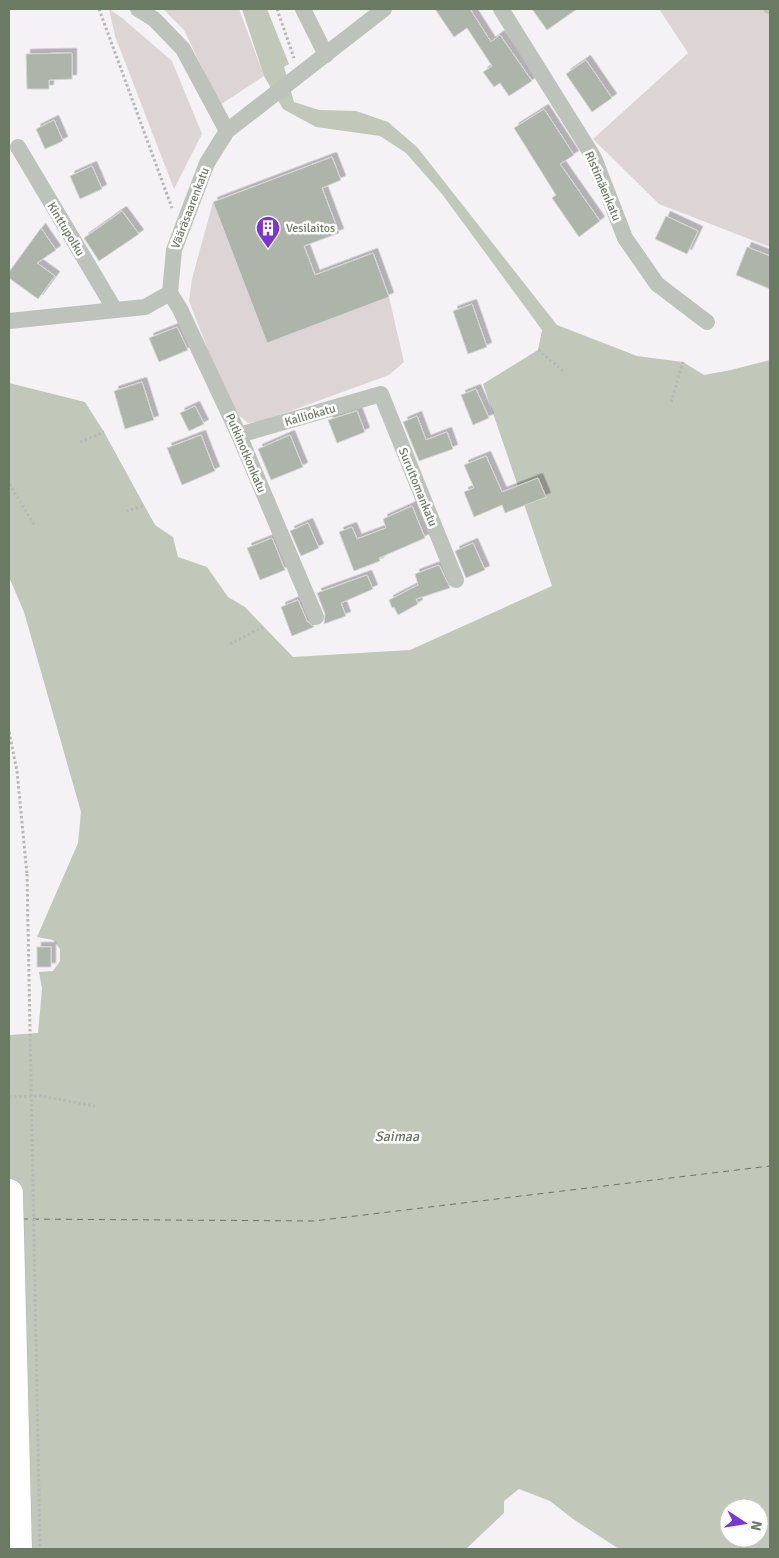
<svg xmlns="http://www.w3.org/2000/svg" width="779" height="1558" font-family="Signika,sans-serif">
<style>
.green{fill:#dcd4d5}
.water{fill:#c1c7b9;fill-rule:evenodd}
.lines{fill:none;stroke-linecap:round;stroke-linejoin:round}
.ferry{stroke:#6a765e;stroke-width:1;stroke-dasharray:6 5;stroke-linecap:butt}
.building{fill:#adb4a9;stroke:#d7d5d6;filter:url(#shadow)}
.highway-casing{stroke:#afb4ac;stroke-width:29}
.path{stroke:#b5b9b3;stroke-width:3;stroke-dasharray:2.5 2.5;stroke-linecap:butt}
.lane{stroke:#bdc2ba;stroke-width:9}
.street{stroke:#bdc2ba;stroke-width:16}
.highway{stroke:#fff;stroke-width:28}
.path-bridge{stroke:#b5b9b3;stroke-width:3;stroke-dasharray:2.5 2.5;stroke-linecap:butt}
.labels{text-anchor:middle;stroke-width:5;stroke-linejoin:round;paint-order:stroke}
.street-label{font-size:12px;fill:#6b7a63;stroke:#fff}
.poi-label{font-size:12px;fill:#6b7a63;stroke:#fff;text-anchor:start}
.water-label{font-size:14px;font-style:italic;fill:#6a765e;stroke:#fff}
</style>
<defs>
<filter id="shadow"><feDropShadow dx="4.5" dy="-4.5" stdDeviation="0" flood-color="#0004"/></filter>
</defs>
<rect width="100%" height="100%" fill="#f5f2f5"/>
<g class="green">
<path d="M109 9 122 18 172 61 202 134 174 189 115 36Z"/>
<path d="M163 9H239L264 76 220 105 184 30Z"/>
<path d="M659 9H770V247L659 204 593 139 688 53Z"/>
<path d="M213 202 267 343 389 297 404 362 389 375 263 421 248 423 231 409 189 301 192 279Z"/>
</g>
<path class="water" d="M242 9H267L289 64 284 67 294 102 319 110 356 111 388 122 417 147 557 325 637 356 683 362 704 375 731 370 770 360V1549H619L573 1519 550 1501 519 1489 504 1501V1513L466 1549H9V1035L38 1033 42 989 39 972 53 971 60 961V949L53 940 37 937 78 843 81 812 24 612 9 577V383L85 402 104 432 155 525 173 537 178 557 207 567 228 597 245 607 293 657 410 650 552 586 483 384 538 350 542 330 442 194 406 153 380 136 316 127 283 109 264 76ZM729 1508H759V1538H729Z"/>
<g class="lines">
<path class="ferry" d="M22 1219 314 1221 770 1166"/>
</g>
<g class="building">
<path d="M435 9H470L491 42 500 35 532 81 509 96 500 83 494 87 483 72 492 66 467 28 454 37Z"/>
<path d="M532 9H577L547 30Z"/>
<path d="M72 53V79L49 80V89H27L26 54Z"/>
<path d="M586 60 612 98 592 112 566 74Z"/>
<path d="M544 109 574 155 560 164 600 221 579 237 552 198 556 195 514 128Z"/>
<path d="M54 120 63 141 45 149 36 129Z"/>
<path d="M332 157 341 180 322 188 339 233 304 246 315 275 373 253 389 297 267 343 213 202Z"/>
<path d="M92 166 102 189 80 199 70 176Z"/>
<path d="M122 211 139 234 99 261 84 238Z"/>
<path d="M666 216 698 231 687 254 655 239Z"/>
<path d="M41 228 56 250 37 263 55 276 38 299 9 278V272Z"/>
<path d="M747 247 770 256V289L736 275Z"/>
<path d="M472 304 487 347 468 354 453 311Z"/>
<path d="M177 327 188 350 159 362 149 338Z"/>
<path d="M142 382 154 420 125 429 114 391Z"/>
<path d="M476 389 489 418 473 425 461 395Z"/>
<path d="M195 406 204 424 189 431 180 413Z"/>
<path d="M357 411 365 432 337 443 328 420Z"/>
<path d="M417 416 426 440 447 432 453 449 419 461 403 422Z"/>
<path d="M201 435 215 471 182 485 167 448Z"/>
<path d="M290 435 303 467 271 480 258 449Z"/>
<path d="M486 456 502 492 538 478 546 497 505 513 502 505 474 517 464 492 474 488 464 465Z"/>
<path d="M412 506 425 538 379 558 380 561 354 571 339 532 352 527 357 539 386 528 383 519Z"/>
<path d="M308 523 319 548 301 556 290 531Z"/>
<path d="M272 538 285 570 260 580 247 548Z"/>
<path d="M473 543 485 570 466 578 455 551Z"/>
<path d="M439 565 450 588 416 599 418 604 398 615 394 607 392 608 389 600 418 585 415 574Z"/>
<path d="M367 575 373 589 341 603 346 616 324 624 325 614 317 593Z"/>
<path d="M298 600 307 621 314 627 292 636 281 607Z"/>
<rect x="37" y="947" width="14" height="20"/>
</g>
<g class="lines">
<defs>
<path id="highway" d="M9 1193 18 1549"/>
</defs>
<use href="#highway" class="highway-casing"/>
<g class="path">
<path d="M99 9 172 208"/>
<path d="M277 9 294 58"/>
<path d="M538 350 563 371"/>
<path d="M671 402 683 362"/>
<path d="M80 442 104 432"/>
<path d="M9 484 35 526"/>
<path d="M126 511 144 506"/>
<path d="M230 644 263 627"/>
<path d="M9 732 17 771 27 874"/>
<path d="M9 1097 41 1096 95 1106"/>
</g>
<path class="lane" d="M768 9H770"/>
<g class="street">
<path d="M138 9 154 19 183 49 227 131"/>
<path d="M303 9 326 55"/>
<path d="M501 9 594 158 625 238 657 284 707 322"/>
<path d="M18 147 115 310"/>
<path d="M170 293 180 309 239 435 316 617"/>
<path d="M9 321 145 307 170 293 174 250 207 163 227 131 384 9"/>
<path d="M239 435 381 394 456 580"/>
</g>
<use href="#highway" class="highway"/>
<path class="path-bridge" d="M27 874 40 1549"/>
</g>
<defs>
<symbol id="building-pin" viewBox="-11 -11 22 30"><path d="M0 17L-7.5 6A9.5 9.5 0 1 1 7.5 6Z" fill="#7a35d2" stroke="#fff"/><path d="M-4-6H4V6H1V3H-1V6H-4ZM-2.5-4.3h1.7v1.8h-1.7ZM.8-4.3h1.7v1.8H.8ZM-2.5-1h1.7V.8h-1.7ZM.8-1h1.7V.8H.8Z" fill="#fff"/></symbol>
</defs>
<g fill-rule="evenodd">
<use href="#building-pin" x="254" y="214" width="28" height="38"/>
</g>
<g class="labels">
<g class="street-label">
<text transform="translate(603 186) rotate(67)" y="4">Ristimäenkatu</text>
<text transform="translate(190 208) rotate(-69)" y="4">Vääräsaarenkatu</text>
<text transform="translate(66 229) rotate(59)" y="4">Kinttupolku</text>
<text transform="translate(310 415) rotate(-16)" y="4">Kalliokatu</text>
<text transform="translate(246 453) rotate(67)" y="4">Putkinotkonkatu</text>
<text transform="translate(418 487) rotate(68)" y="4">Suruttomankatu</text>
</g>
<g class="poi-label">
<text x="286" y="232">Vesilaitos</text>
</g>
<g class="water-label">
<text x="397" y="1141">Saimaa</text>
</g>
</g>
<rect width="779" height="1558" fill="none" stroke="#6b7a63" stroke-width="20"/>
<g transform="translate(744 1523) rotate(102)"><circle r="24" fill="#ffffff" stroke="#c4cac1"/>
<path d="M0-4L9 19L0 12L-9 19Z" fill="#7a35d2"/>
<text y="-8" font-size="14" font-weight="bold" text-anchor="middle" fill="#6b7a63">N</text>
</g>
</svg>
